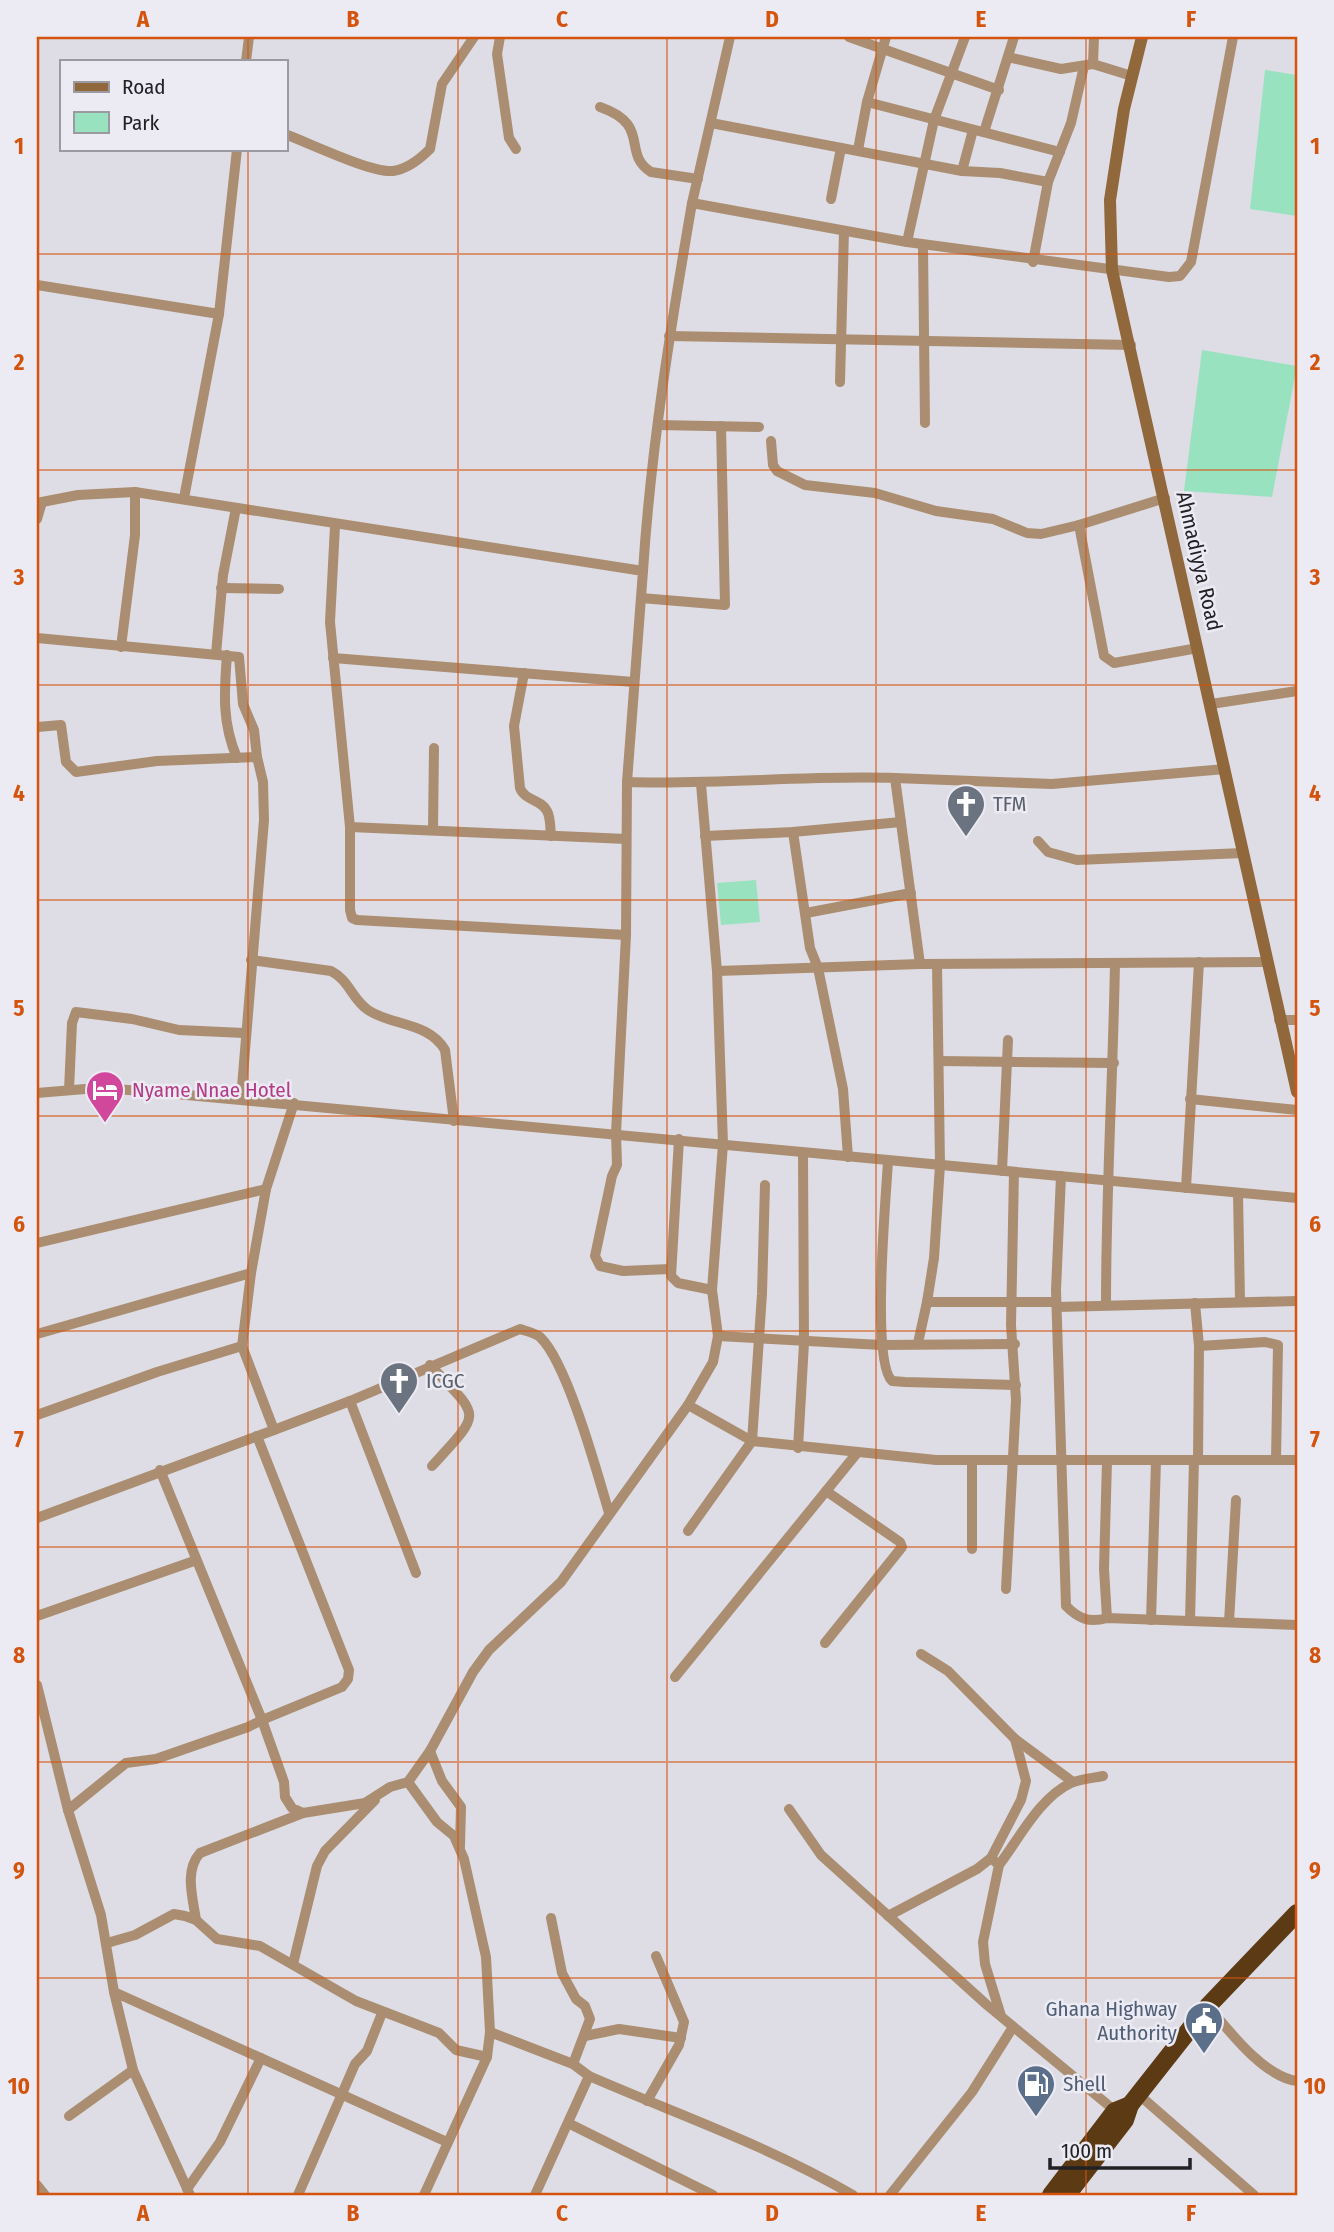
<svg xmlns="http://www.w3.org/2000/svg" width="1334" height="2232" font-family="'Fira Sans Condensed',sans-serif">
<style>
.green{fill:#99e2c0}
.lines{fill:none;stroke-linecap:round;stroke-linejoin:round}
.street{stroke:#ab8e72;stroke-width:10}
.secondary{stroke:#91673c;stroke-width:12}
.highway{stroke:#5c3a14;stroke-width:18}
.grid{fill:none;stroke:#d4540e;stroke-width:2;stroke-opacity:0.55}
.labels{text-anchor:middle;stroke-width:5;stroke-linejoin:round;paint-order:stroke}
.street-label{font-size:21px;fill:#222225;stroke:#eceaf3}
.worship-label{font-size:21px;fill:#5b616d;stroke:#eceaf3;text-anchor:start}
.hotel-label{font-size:21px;fill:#b23c85;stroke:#eceaf3;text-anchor:start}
.service-label{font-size:21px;fill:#4e5e75;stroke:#eceaf3;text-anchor:end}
.neatline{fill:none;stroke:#d4540e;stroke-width:2.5}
.grid-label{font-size:23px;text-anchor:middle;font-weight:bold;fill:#d4540e}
</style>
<rect width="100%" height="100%" fill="#dedde5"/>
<g class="green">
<path d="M1265 70 1297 75V216L1250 209Z"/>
<path d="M1202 350 1297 366 1272 497 1184 491Z"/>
<path d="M756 880 760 922 721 925 717 883Z"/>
</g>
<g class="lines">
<g class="street">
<path d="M500 37 497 54 509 138 516 149"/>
<path d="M849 37 999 90"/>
<path d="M1008 57 1061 69 1093 64 1132 76"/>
<path d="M246 61 249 37"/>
<path d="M1093 64 1094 37"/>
<path d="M867 102 1060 152"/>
<path d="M600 107C652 125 621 153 651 172L698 179"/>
<path d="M711 123 962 171 1000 173 1048 182"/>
<path d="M984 132 1014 37"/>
<path d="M285 134C309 143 371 173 393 171 408 169 420 159 430 149L442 84 474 37"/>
<path d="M858 150 867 102 886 37"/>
<path d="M962 171 973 130"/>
<path d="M831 199 841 148"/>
<path d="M692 203 730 37"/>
<path d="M907 242 934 120 965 37"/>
<path d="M923 245 925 423"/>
<path d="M1033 262 1048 182 1071 123 1084 66"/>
<path d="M37 285 219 314 237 149"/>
<path d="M669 336 1131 345"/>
<path d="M840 382 844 231"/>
<path d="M658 425 759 427"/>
<path d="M771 441 773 465 777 471 805 485 875 493 936 511 993 519 1027 533 1041 534 1079 525 1165 498"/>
<path d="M184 498 219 314"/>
<path d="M42 502 78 495 135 492 643 571 627 782 626 935 616 1133 617 1165 612 1176 595 1256 600 1266 623 1271 670 1269"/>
<path d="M37 519 42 502 37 504"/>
<path d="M1079 525 1104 656 1114 663 1198 648"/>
<path d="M335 526 330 622 350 827 626 839"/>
<path d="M643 571C651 447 671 325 692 203L907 242 1169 277 1180 276 1191 262 1233 37"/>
<path d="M221 588 279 589"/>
<path d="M641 598 725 605 721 426"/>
<path d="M37 638 239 657 243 704 254 730 257 757"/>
<path d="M121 647 135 535V492"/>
<path d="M216 654 223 575 236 508"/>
<path d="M227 655C224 693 222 723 237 758"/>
<path d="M333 658 634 682"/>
<path d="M524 673 514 726 520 788C525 801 541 799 547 811 551 818 550 828 551 836"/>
<path d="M1211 704 1297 691"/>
<path d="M37 727 61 725 66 762 76 772 157 761 257 757 263 782 264 820 241 1099"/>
<path d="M895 778 1052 784 1225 769"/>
<path d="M627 782C717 785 805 775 895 778L920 964 1267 962"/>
<path d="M701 784 717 971 723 1144 712 1290 718 1336"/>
<path d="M350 827V910L352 918 357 920 626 935"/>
<path d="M433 830 434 748"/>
<path d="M793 832 810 948 818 968 843 1089 848 1157"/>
<path d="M705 836 793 832 901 822"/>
<path d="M1038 841 1048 852 1077 860 1243 853"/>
<path d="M806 913 911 893"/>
<path d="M251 960 331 971C349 980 352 999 368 1010 392 1026 429 1022 445 1050L454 1121"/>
<path d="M717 971 920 964"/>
<path d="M1279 1020H1297"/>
<path d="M939 1061 1114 1063"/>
<path d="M69 1090 72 1023 76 1012 132 1019 179 1030 244 1033"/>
<path d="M37 1093 97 1088 144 1091 1297 1198"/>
<path d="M1190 1099 1297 1110"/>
<path d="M679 1139 671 1276 678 1283 712 1290"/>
<path d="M888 1161C886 1198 871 1361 892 1381L905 1382 1016 1385"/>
<path d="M1002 1171 1008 1040"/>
<path d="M1061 1176 1056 1290 1066 1606C1079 1619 1089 1623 1107 1618L1297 1625"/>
<path d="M1186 1188 1199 962"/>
<path d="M1238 1193 1240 1301"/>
<path d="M37 1243 266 1189"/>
<path d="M927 1302 934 1258 940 1165 937 964"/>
<path d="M1195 1303 1199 1346 1198 1460"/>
<path d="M1106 1304C1106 1190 1113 1077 1115 963"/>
<path d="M1057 1307 1297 1301"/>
<path d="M37 1334 251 1273"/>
<path d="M918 1343 927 1302H1056"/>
<path d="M242 1346 251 1273 266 1189 294 1103"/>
<path d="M1199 1346 1265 1342 1278 1345 1276 1460"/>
<path d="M430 1365C481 1419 483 1410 432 1466"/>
<path d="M350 1401 416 1573"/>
<path d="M688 1405 752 1441 936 1460H1297"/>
<path d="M37 1415 157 1372 242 1346 274 1430 37 1518"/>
<path d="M274 1430 350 1401 520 1329C526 1331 536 1333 540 1337 567 1362 598 1475 609 1513"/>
<path d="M798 1448 804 1343 803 1153"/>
<path d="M1107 1461 1104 1569 1107 1618"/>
<path d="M160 1470 262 1720 342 1687 348 1679 349 1670 257 1436"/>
<path d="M688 1531 752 1441 762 1294 765 1185"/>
<path d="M972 1549V1460"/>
<path d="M1006 1589 1016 1400 1011 1325 1014 1172"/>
<path d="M37 1616 194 1561"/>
<path d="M1151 1620 1156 1461"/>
<path d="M1190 1621 1194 1460"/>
<path d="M1229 1622 1236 1500"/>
<path d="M825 1643 902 1547 900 1542 826 1491"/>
<path d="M675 1677 857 1453"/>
<path d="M37 1685 68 1810 101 1915 114 1992"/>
<path d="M1015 1739 1073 1782"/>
<path d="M430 1751 442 1781 461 1807 460 1846"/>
<path d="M408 1782 437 1822 454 1836 464 1859 486 1957 490 2032"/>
<path d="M789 1809 821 1855 987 2005 1119 2114"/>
<path d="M68 1810 126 1763 156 1759 248 1727 262 1720 284 1782 285 1797 292 1808 303 1813 365 1803 390 1787 408 1782 430 1751 473 1672 489 1650 561 1582 688 1405 713 1362 718 1336 881 1345 1015 1344"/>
<path d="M991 1858 999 1865 983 1942 985 1964 1001 2016"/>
<path d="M999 1865C1019 1839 1040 1797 1071 1783 1080 1779 1093 1778 1103 1776"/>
<path d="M888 1916 977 1869 991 1858 1021 1800 1026 1781 1015 1739 948 1671 921 1654"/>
<path d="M551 1918 562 1973 576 1999 585 2006 590 2019 573 2064"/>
<path d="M196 1920C193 1898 184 1871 200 1853L303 1813"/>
<path d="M107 1943 135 1935 174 1914 185 1916 196 1920 217 1939 260 1946 356 2001 439 2033 456 2050 487 2057"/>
<path d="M293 1964 317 1866 325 1851 375 1800"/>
<path d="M1208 2006C1229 2031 1264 2077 1297 2081"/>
<path d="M585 2036 619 2029 681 2038"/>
<path d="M589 2076C679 2115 769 2146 853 2195"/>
<path d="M1138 2094 1254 2195"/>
<path d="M647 2101 679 2045 684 2022 656 1956"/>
<path d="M69 2116 133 2070"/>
<path d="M570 2124 713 2195"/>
<path d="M37 2185 45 2195"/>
<path d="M187 2189 220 2142 261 2058"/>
<path d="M190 2195 133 2070 114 1992 447 2142"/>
<path d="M298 2195 355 2064 367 2051 382 2013"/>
<path d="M424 2195 487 2057 490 2032 573 2064 589 2076 535 2195"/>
<path d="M890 2195 972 2092 1013 2027"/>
</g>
<path class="secondary" d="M1142 37 1124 109 1110 200 1112 270 1297 1092"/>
<g class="highway">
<path d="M1051 2195 1115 2111 1130 2105"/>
<path d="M1067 2195 1125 2120 1130 2105 1208 2006 1297 1913"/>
</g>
</g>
<path class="grid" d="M248 37V61M458 37V2195M667 37V2195M876 37V2195M1086 37V2195M248 149V2195M37 254H1297M37 470H1297M37 685H1297M37 900H1297M37 1116H1297M37 1331H1297M37 1547H1297M37 1762H1297M37 1978H1297"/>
<defs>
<symbol id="church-pin" viewBox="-11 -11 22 30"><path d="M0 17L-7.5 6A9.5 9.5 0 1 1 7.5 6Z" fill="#6b7280" stroke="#eceaf3"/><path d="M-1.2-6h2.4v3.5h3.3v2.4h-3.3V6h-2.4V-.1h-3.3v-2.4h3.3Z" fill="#fff"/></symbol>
<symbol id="hotel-pin" viewBox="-11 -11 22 30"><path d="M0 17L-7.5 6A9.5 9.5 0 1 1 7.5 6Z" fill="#d1479c" stroke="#eceaf3"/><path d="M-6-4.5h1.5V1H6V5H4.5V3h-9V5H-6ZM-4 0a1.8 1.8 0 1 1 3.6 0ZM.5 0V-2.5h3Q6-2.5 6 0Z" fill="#fff"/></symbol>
<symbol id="civic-pin" viewBox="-11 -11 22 30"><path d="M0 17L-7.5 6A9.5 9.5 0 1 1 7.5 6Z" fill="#5c6f8a" stroke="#eceaf3"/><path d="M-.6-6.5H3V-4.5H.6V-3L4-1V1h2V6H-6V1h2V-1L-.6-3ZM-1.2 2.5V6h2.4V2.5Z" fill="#fff"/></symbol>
<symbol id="fuel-pin" viewBox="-11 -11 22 30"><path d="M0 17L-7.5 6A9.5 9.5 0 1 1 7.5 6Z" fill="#5c6f8a" stroke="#eceaf3"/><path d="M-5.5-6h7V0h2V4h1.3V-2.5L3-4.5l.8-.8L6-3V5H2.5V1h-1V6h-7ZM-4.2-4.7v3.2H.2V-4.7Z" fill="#fff"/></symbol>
</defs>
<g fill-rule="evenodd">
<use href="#church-pin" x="944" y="782" width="44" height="60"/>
<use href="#hotel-pin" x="83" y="1068" width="44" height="60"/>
<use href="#church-pin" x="377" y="1359" width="44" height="60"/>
<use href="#civic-pin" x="1182" y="1999" width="44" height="60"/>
<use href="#fuel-pin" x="1014" y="2062" width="44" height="60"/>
</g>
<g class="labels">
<g class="street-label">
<text transform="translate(1199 561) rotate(77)" y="7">Ahmadiyya Road</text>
</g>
<g class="worship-label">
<text x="993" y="811">TFM</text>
<text x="426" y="1388">ICGC</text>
</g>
<g class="hotel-label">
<text x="132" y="1097">Nyame Nnae Hotel</text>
</g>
<g class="service-label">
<text x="1177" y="2016">Ghana Highway<tspan x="1177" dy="24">Authority</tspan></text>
<text x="1063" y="2091" text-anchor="start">Shell</text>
</g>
</g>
<rect width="1334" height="2232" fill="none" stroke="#eceaf3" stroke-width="77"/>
<rect x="60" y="60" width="228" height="91" fill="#eceaf3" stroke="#9b9aa1" stroke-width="2"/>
<rect x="74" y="82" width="35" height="10" fill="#91673c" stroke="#9b9aa1" stroke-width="2"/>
<text x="122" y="94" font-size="21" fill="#222225">Road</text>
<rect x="74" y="112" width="35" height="21" fill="#99e2c0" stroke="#9b9aa1" stroke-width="2"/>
<text x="122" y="130" font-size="21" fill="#222225">Park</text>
<path d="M1050 2158v10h140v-10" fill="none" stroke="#222225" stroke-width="3.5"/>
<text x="1061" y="2158" font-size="21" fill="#222225" stroke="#eceaf3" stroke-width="5" paint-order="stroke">100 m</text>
<rect x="38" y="38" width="1258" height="2156" class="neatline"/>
<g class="grid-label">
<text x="143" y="27">A</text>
<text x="353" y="27">B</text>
<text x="562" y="27">C</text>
<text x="772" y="27">D</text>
<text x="981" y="27">E</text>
<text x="1191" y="27">F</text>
<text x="19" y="154">1</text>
<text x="1315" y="154">1</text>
<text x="19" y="370">2</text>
<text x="1315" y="370">2</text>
<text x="19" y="585">3</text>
<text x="1315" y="585">3</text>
<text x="19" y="801">4</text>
<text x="1315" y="801">4</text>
<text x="19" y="1016">5</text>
<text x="1315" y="1016">5</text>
<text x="19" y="1232">6</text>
<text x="1315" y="1232">6</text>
<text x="19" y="1447">7</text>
<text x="1315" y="1447">7</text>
<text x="19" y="1663">8</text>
<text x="1315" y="1663">8</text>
<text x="19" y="1878">9</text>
<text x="1315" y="1878">9</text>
<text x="19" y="2094">10</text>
<text x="1315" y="2094">10</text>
<text x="143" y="2221">A</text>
<text x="353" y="2221">B</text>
<text x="562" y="2221">C</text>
<text x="772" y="2221">D</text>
<text x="981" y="2221">E</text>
<text x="1191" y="2221">F</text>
</g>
</svg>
